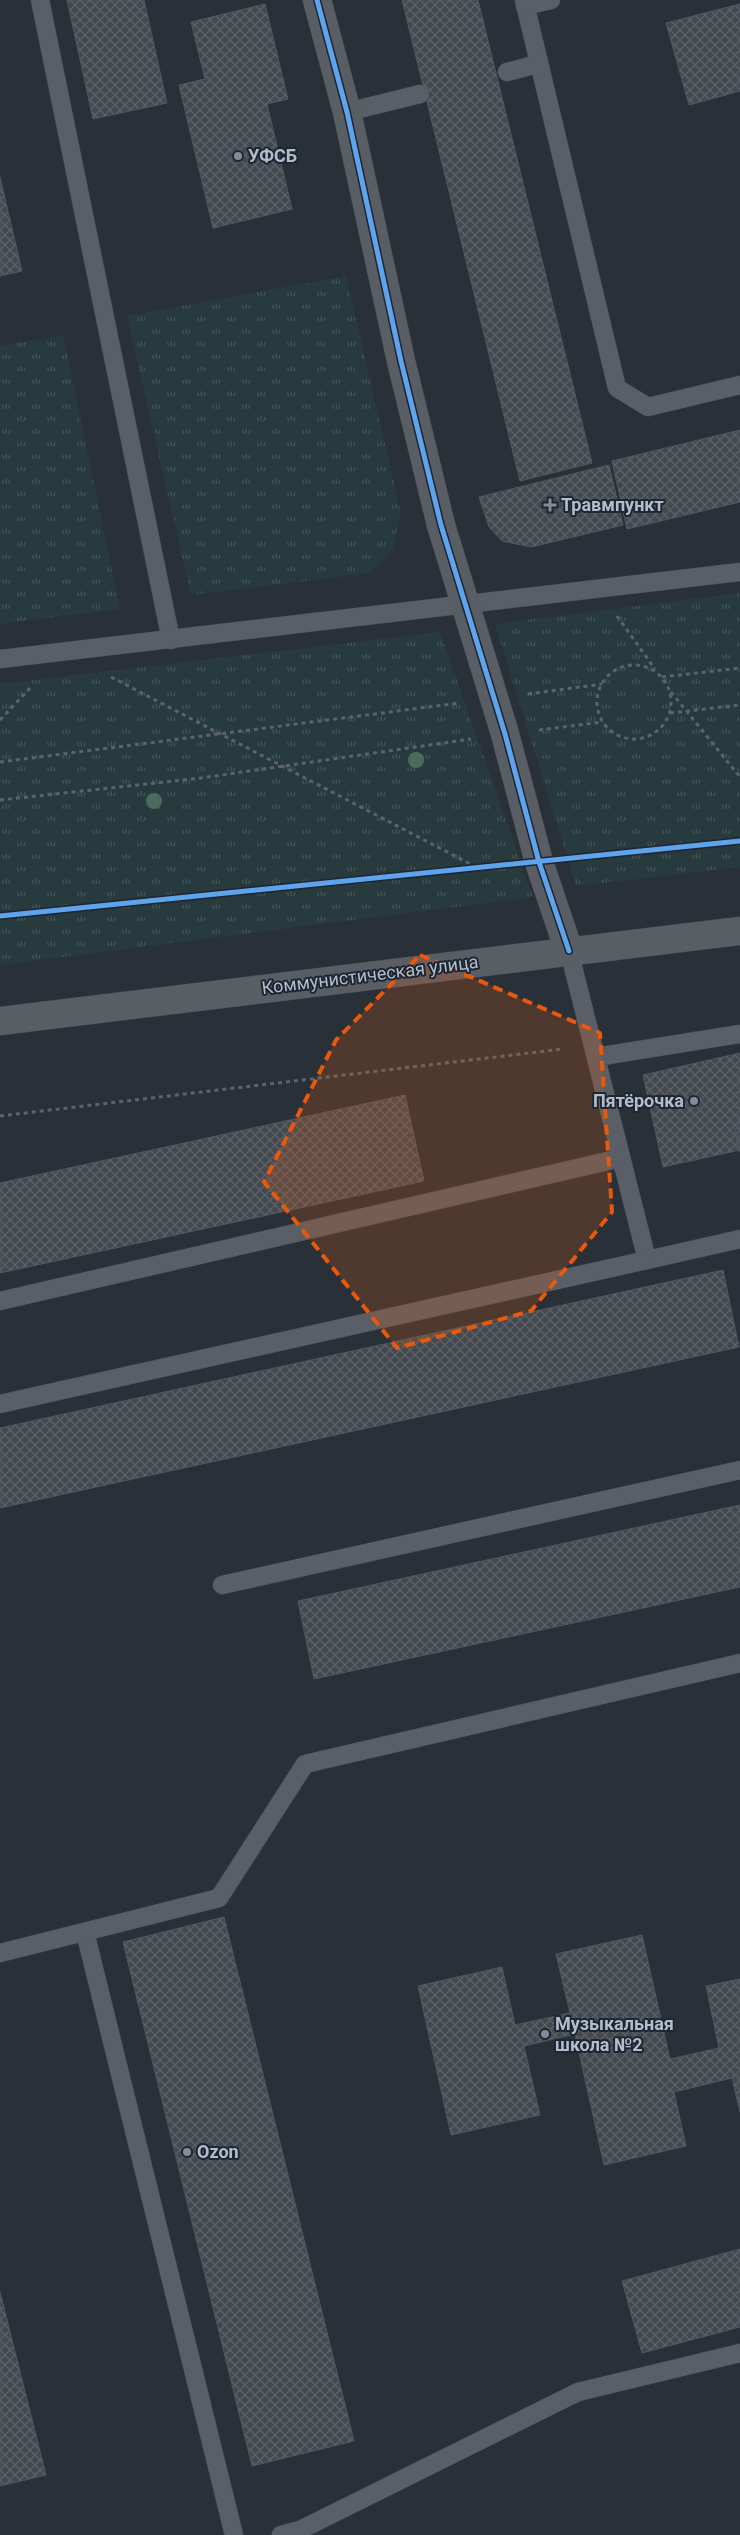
<svg xmlns="http://www.w3.org/2000/svg" width="740" height="2535" font-family="Roboto,sans-serif">
<style>
.grass{fill:url(#grass-tufts)}
.building{fill:url(#building-cross-hatch);stroke:#52575f}
.lines{fill:none;stroke-linecap:round;stroke-linejoin:round}
.lane-casing{stroke:#484c53;stroke-width:19}
.secondary-casing{stroke:#484c53;stroke-width:29}
.path{stroke:#5d636a;stroke-width:3;stroke-dasharray:4 4;stroke-linecap:butt}
.lane{stroke:#5a5e66;stroke-width:18}
.secondary{stroke:#595d64;stroke-width:28}
.cycleway-casing{stroke:#1d2633;stroke-width:8}
.cycleway{stroke:#60a3ed;stroke-width:5}
.tree{fill:#4e6a5a}
.marked{fill:#e8590c;fill-opacity:0.2;stroke:#e8590c;stroke-width:4;stroke-dasharray:10 6;stroke-linejoin:round}
.poi-dot{fill:#848b96;stroke:#1d2633;stroke-width:2}
.labels{text-anchor:middle;stroke-width:4;stroke-linejoin:round;paint-order:stroke}
.poi-label{font-size:18px;font-weight:bold;fill:#b4bcc9;stroke:#1d2633;text-anchor:start}
.street-label{font-size:18px;fill:#b4bcc9;stroke:#1d2633}
</style>
<defs>
<pattern id="grass-tufts" width="24" height="20" patternUnits="userSpaceOnUse" patternTransform="scale(1.25)"><rect width="24" height="20" fill="#273a3e"/><path d="M3 7l-1-3M5 7V3M7 7l1-3M15 17l-1-3M17 17v-4M19 17l1-3" fill="none" stroke="#445559"/></pattern>
<pattern id="building-cross-hatch" width="8" height="8" patternUnits="userSpaceOnUse" patternTransform="scale(1.25)"><rect width="8" height="8" fill="#444950"/><path d="M0 0l8 8M0 8l8-8" fill="none" stroke="#5d6168"/></pattern>
</defs>
<rect width="100%" height="100%" fill="#2a3038"/>
<g class="grass">
<path d="M346 276 401 513 392 551 370 573 191 595 127 316Z"/>
<path d="M63 335 120 609 0 624V346Z"/>
<path d="M740 593V867L576 886 495 624Z"/>
<path d="M440 632 533 897 0 965V684Z"/>
</g>
<g class="building">
<path d="M67 0H144L167 103 93 119Z"/>
<path d="M402 0H478L592 463 520 481Z"/>
<path d="M265 4 288 99 267 104 292 209 213 228 179 85 205 79 191 22Z"/>
<path d="M740 4V91L689 105 666 23Z"/>
<path d="M0 177 22 271 0 276Z"/>
<path d="M740 430V502L627 529 612 461Z"/>
<path d="M609 465 623 525 531 547 502 541 489 527 479 497Z"/>
<path d="M740 1053V1128L735 1129 740 1150 663 1167 643 1075Z"/>
<path d="M405 1095 424 1181 0 1273V1183Z"/>
<path d="M740 1128V1152L735 1129Z"/>
<path d="M723 1270 739 1347 0 1508V1428Z"/>
<path d="M740 1505V1587L314 1679 298 1601Z"/>
<path d="M224 1917 354 2441 252 2466 123 1942Z"/>
<path d="M642 1935 670 2059 719 2048 706 1986 740 1979V2112L732 2078 674 2092 686 2146 604 2165 575 2034 524 2046 540 2115 451 2135 418 1986 502 1967 515 2025 570 2013 556 1954Z"/>
<path d="M740 2249V2327L642 2353 622 2281Z"/>
<path d="M0 2292 46 2475 0 2486Z"/>
</g>
<g class="lines">
<defs>
<g id="lane">
<path d="M40 0 171 640"/>
<path d="M524 0 617 388 648 407 740 385"/>
<path d="M525 6 551 0"/>
<path d="M507 72 538 64"/>
<path d="M347 112 420 94"/>
<path d="M0 659 740 572"/>
<path d="M569 951 647 1260 740 1239"/>
<path d="M596 1057 740 1034"/>
<path d="M0 1301 621 1158"/>
<path d="M0 1404 647 1260"/>
<path d="M222 1585 740 1470"/>
<path d="M85 1932 234 2535"/>
<path d="M0 1953 219 1898 305 1764 740 1663"/>
<path d="M281 2535 300 2530 578 2392 740 2353"/>
</g>
<g id="secondary">
<path d="M317 0 347 112 401 361 441 525 505 734 539 862 569 951"/>
<path d="M0 1021 740 931"/>
</g>
</defs>
<use href="#lane" class="lane-casing"/>
<use href="#secondary" class="secondary-casing"/>
<g class="path">
<path d="M617 616 655 669"/>
<circle cx="634" cy="702" r="37"/>
<path d="M111 677 478 868"/>
<path d="M662 677 740 668"/>
<path d="M671 692 740 777"/>
<path d="M528 694 602 684"/>
<path d="M670 713 740 705"/>
<path d="M0 720 32 686"/>
<path d="M539 730 603 722"/>
<path d="M0 762 460 703"/>
<path d="M0 800 201 778 471 739"/>
<path d="M0 1116 563 1049"/>
</g>
<use href="#lane" class="lane"/>
<use href="#secondary" class="secondary"/>
<defs>
<g id="cycleway">
<path d="M317 0 347 112 401 361 441 525 505 734 539 862 569 951"/>
<path d="M0 916 740 841"/>
</g>
</defs>
<use href="#cycleway" class="cycleway-casing"/>
<use href="#cycleway" class="cycleway"/>
</g>
<g class="tree">
<circle cx="416" cy="760" r="8"/>
<circle cx="154" cy="801" r="8"/>
</g>
<path class="marked" d="M420 955 600 1033 612 1212 531 1311 397 1348 264 1182 336 1040Z"/>
<g class="poi-dot">
<circle cx="238" cy="156" r="5"/>
<path d="M547.5 497.5h5v5h5v5h-5v5h-5v-5h-5v-5h5z"/>
<circle cx="694" cy="1101" r="5"/>
<circle cx="545" cy="2034" r="5"/>
<circle cx="187" cy="2152" r="5"/>
</g>
<g class="labels">
<g class="poi-label">
<text x="248" y="162">УФСБ</text>
<text x="561" y="511">Травмпункт</text>
<text x="684" y="1107" text-anchor="end">Пятёрочка</text>
<text x="555" y="2030">Музыкальная<tspan x="555" dy="21">школа №2</tspan></text>
<text x="197" y="2158">Ozon</text>
</g>
<g class="street-label">
<text transform="translate(370 975) rotate(-7)" y="6">Коммунистическая улица</text>
</g>
</g>
</svg>
